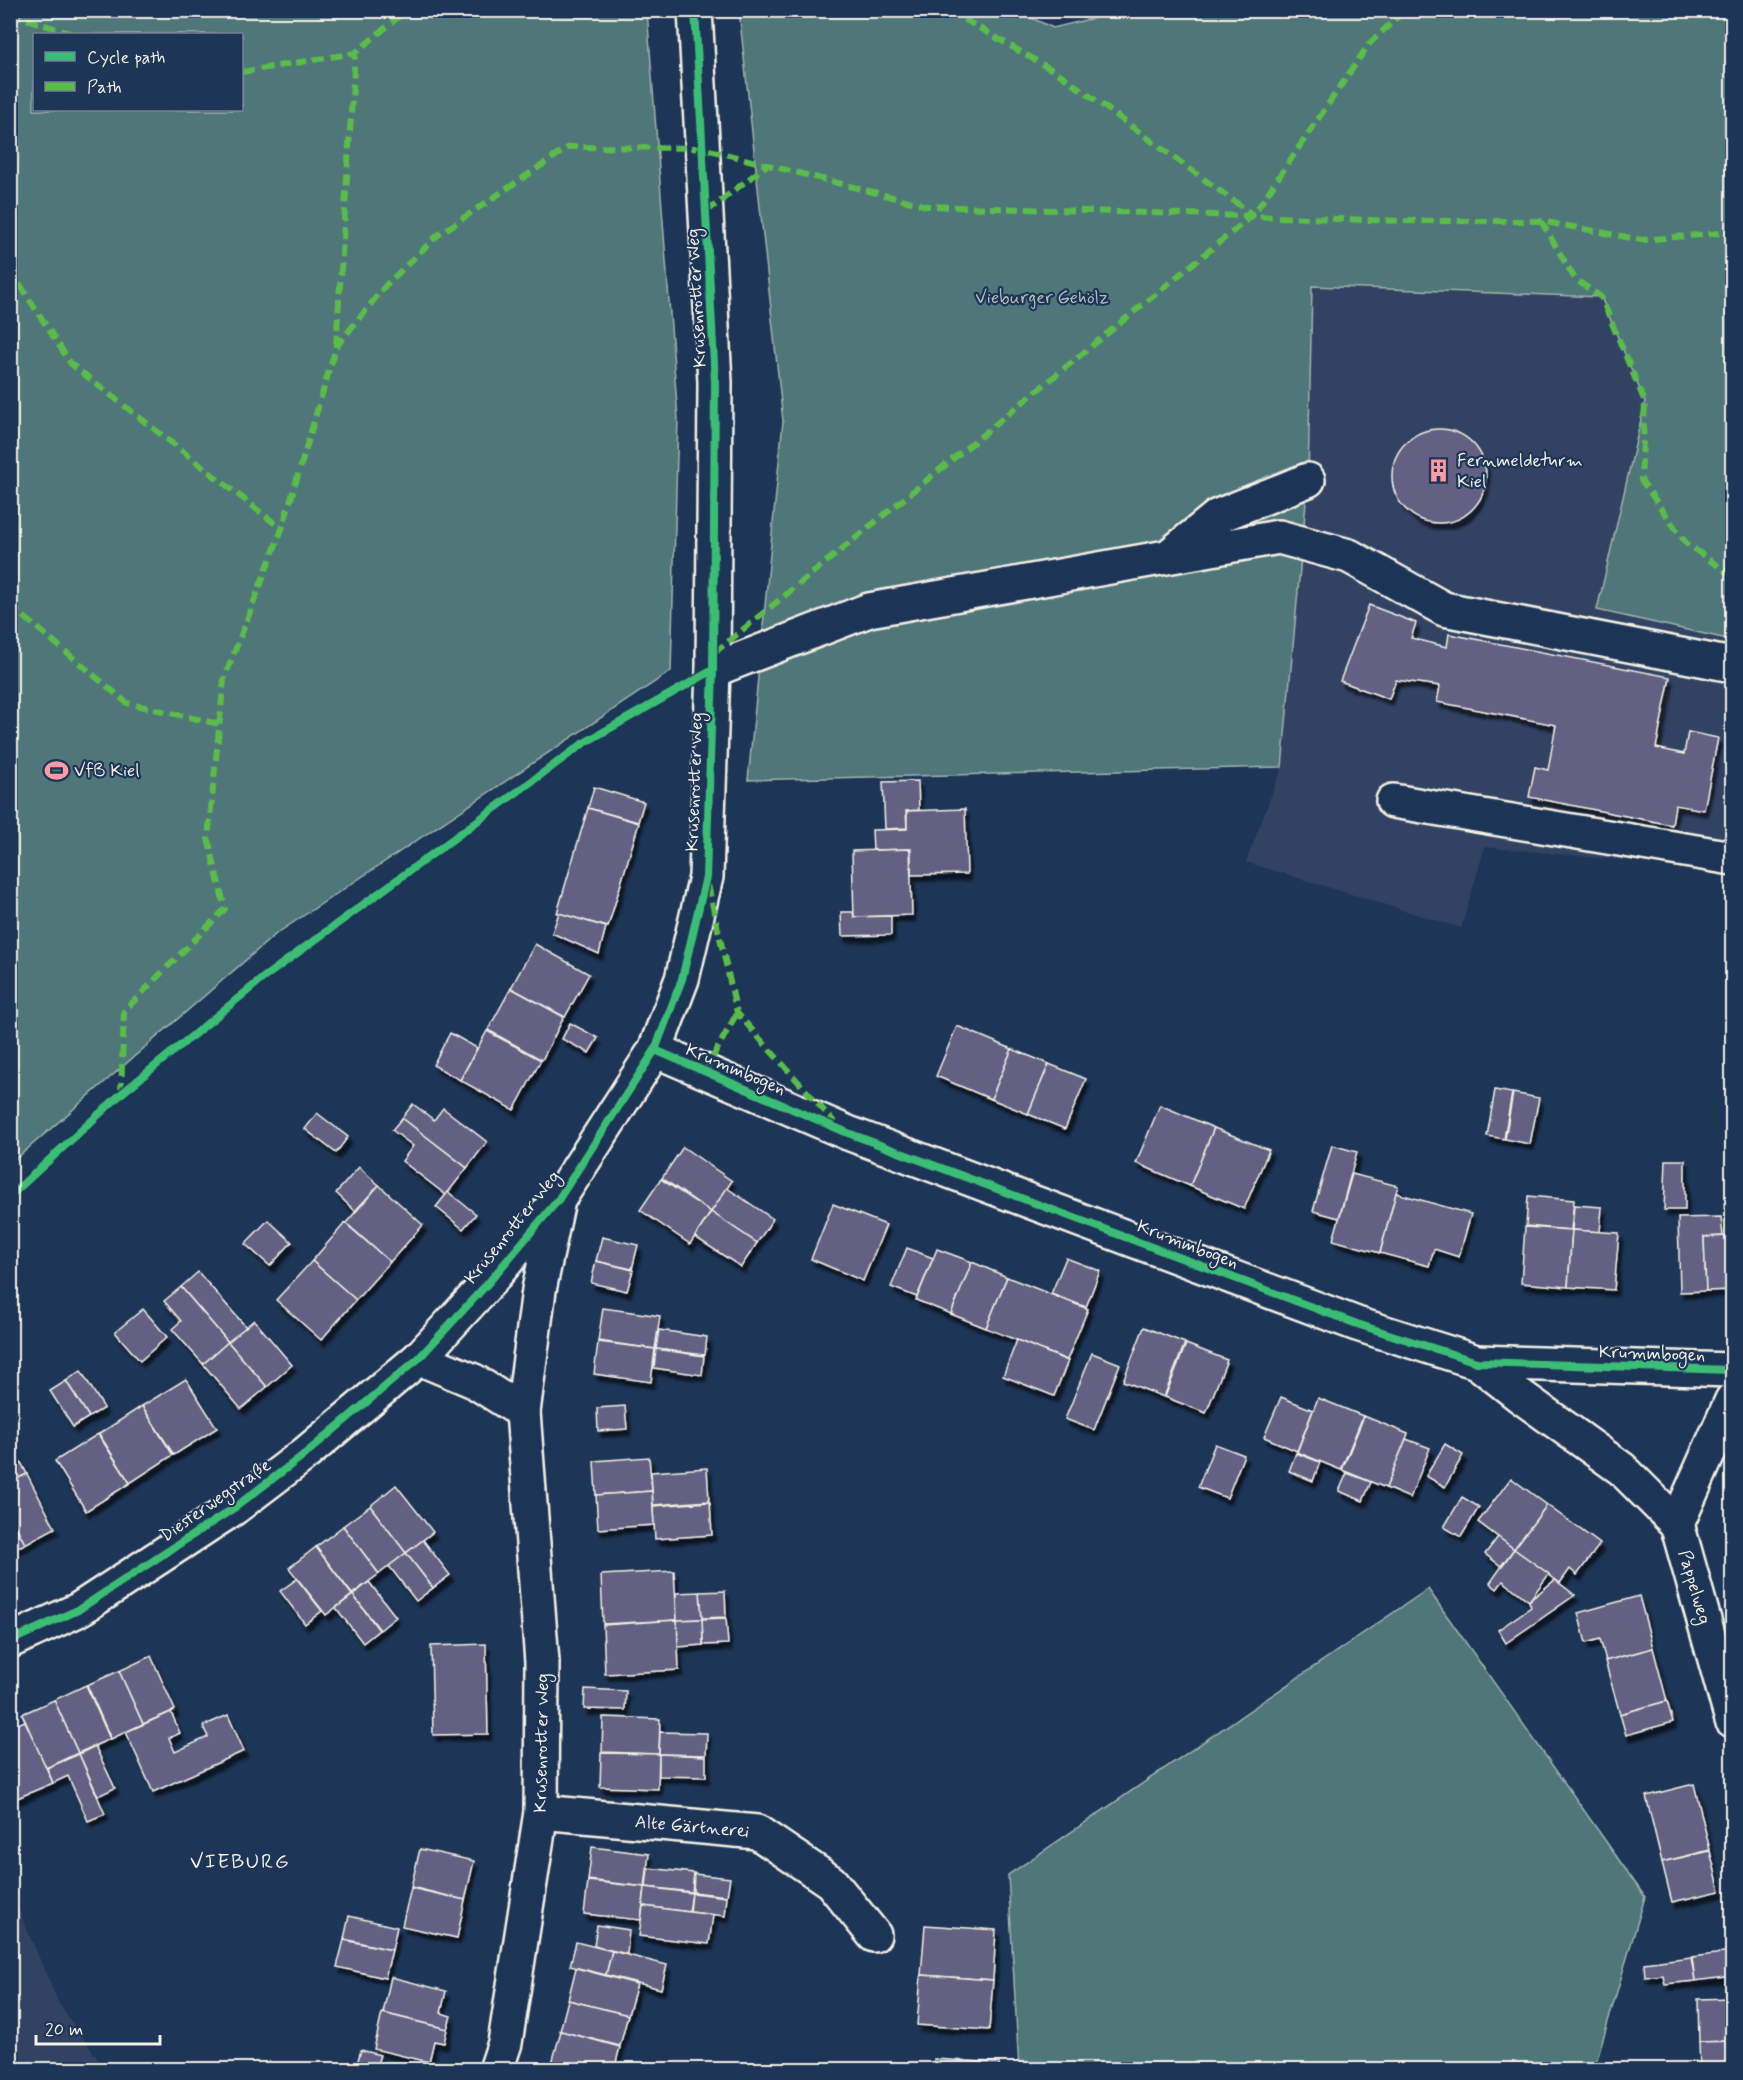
<svg xmlns="http://www.w3.org/2000/svg" width="1743" height="2080" font-family="Mynerve,sans-serif">
<style>
.built{fill:#324264}
.green{fill:#4f7678;stroke:#a2b4b0;stroke-width:1.5;fill-rule:evenodd}
.building{fill:#636183;stroke:#f4f1e8;stroke-width:1.5;filter:url(#shadow)}
.lines{fill:none;stroke-linecap:round;stroke-linejoin:round}
.minor-casing{stroke:#f4f1e8;stroke-width:38}
.minor{stroke:#1d3557;stroke-width:33}
.quiet{stroke:#5cbc4b;stroke-width:6;stroke-dasharray:12 6;stroke-linecap:butt}
.cycleway-casing{stroke:#1d3557;stroke-width:11}
.cycleway{stroke:#3abd76;stroke-width:8}
.labels{text-anchor:middle;stroke-width:4.5;stroke-linejoin:round;paint-order:stroke}
.park-label{font-size:18px;fill:#b2c0bb;stroke:#1d3557}
.street-label{font-size:18px;fill:#f4f1e8;stroke:#1d3557}
.poi-label{font-size:18px;fill:#f4f1e8;stroke:#1d3557;text-anchor:start}
.quarter-label{font-size:21px;letter-spacing:1.5px;fill:#f4f1e8;stroke:#1d3557}
</style>
<defs>
<filter id="shadow"><feDropShadow dx="3.5" dy="6" stdDeviation="1.5" flood-color="#0009"/></filter>
</defs>
<rect width="100%" height="100%" fill="#1d3557"/>
<filter id="ink" filterUnits="userSpaceOnUse"><feTurbulence type="fractalNoise" baseFrequency=".0167" numOctaves="2"/><feDisplacementMap in="SourceGraphic" scale="12" xChannelSelector="R" yChannelSelector="G"/><feConvolveMatrix kernelMatrix="1 2 1 2 8 2 1 2 1" color-interpolation-filters="sRGB"/></filter>
<g filter="url(#ink)">
<g class="built">
<path d="M1312 286 1601 297 1645 402 1598 610 1732 637V871L1485 847 1461 928 1246 862 1282 767 1308 480Z"/>
<path d="M11 1892 59 2004 105 2069H11Z"/>
</g>
<g class="green">
<path d="M11 10 647 11 678 419 671 671 276 934 11 1163ZM242 34V110H34V34Z"/>
<path d="M1127 10 1732 11V640L1597 610 1645 402 1601 297 1312 286 1308 480 1282 767 748 780 783 421 739 11H1017L1053 28Z"/>
<path d="M1428 1589 1645 1897 1594 2069H1019L1008 1875Z"/>
</g>
<g class="building">
<circle cx="1439" cy="476" r="47"/>
<path d="M1369 605 1416 623 1411 638 1447 647 1449 634 1670 677 1656 748 1684 754 1688 732 1718 738 1704 810 1675 805 1672 825 1529 797 1535 767 1548 770 1556 725 1437 702 1440 686 1396 680 1389 699 1340 681Z"/>
<path d="M918 781 919 810 906 811 907 828 885 829 883 782Z"/>
<path d="M594 787 644 802 638 822 588 808Z"/>
<path d="M588 808 639 823 608 927 557 913Z"/>
<path d="M965 809 967 874 911 875V849L873 850 872 830 907 829V811Z"/>
<path d="M910 849 912 915 854 917 852 851Z"/>
<path d="M841 912H853L854 917 891 916V935L842 936Z"/>
<path d="M559 913 606 927 599 954 552 933Z"/>
<path d="M535 944 589 974 565 1017 511 988Z"/>
<path d="M511 988 564 1017 542 1060 488 1030Z"/>
<path d="M570 1023 598 1038 589 1053 562 1039Z"/>
<path d="M957 1026 1012 1049 991 1099 936 1076Z"/>
<path d="M487 1031 541 1060 514 1110 460 1080Z"/>
<path d="M450 1033 477 1048 460 1080 433 1065Z"/>
<path d="M1012 1049 1049 1064 1028 1114 991 1099Z"/>
<path d="M1049 1064 1086 1079 1065 1129 1028 1114Z"/>
<path d="M1495 1090 1512 1093 1504 1139 1487 1136Z"/>
<path d="M1513 1093 1539 1098 1530 1144 1505 1139Z"/>
<path d="M413 1104 434 1120 443 1108 487 1142 467 1168 402 1118Z"/>
<path d="M1160 1105 1214 1128 1190 1186 1136 1163Z"/>
<path d="M317 1113 348 1137 336 1153 305 1129Z"/>
<path d="M402 1118 467 1168 446 1195 402 1161 413 1146 392 1130Z"/>
<path d="M1214 1128 1269 1150 1244 1209 1190 1186Z"/>
<path d="M1332 1145 1357 1152 1339 1218 1313 1211Z"/>
<path d="M683 1147 732 1181 711 1212 662 1178Z"/>
<path d="M1666 1160H1685V1210H1664Z"/>
<path d="M359 1167 379 1185 355 1211 336 1193Z"/>
<path d="M1352 1174 1398 1186 1380 1253 1333 1240Z"/>
<path d="M661 1179 711 1212 690 1244 640 1210Z"/>
<path d="M379 1185 423 1225 390 1262 346 1223Z"/>
<path d="M727 1188 773 1219 757 1243 711 1212Z"/>
<path d="M448 1192 476 1214 463 1229 436 1207Z"/>
<path d="M1396 1193 1471 1214 1459 1257 1434 1249 1429 1266 1380 1253Z"/>
<path d="M1528 1196 1574 1200 1571 1230 1526 1226Z"/>
<path d="M833 1204 886 1225 863 1281 811 1259Z"/>
<path d="M1574 1205 1602 1207 1600 1232 1572 1230Z"/>
<path d="M711 1212 757 1243 741 1267 695 1237Z"/>
<path d="M1721 1217 1723 1236 1704 1237 1706 1291 1680 1292 1678 1218Z"/>
<path d="M268 1220 292 1242 270 1266 245 1244Z"/>
<path d="M345 1223 390 1262 356 1300 312 1261Z"/>
<path d="M1525 1227 1572 1230 1568 1287 1521 1283Z"/>
<path d="M1572 1230 1619 1233 1614 1290 1568 1287Z"/>
<path d="M1732 1236V1290L1706 1291 1704 1237Z"/>
<path d="M602 1237 638 1245 632 1269 596 1261Z"/>
<path d="M907 1248 933 1258 917 1297 891 1287Z"/>
<path d="M937 1249 972 1262 951 1314 916 1300Z"/>
<path d="M1066 1258 1100 1271 1086 1307 1051 1294Z"/>
<path d="M312 1261 356 1300 321 1340 276 1300Z"/>
<path d="M596 1261 633 1270 627 1291 591 1283Z"/>
<path d="M972 1262 1007 1277 986 1328 951 1314Z"/>
<path d="M198 1272 246 1327 228 1342 181 1287Z"/>
<path d="M1007 1277 1088 1309 1067 1360 986 1328Z"/>
<path d="M181 1287 228 1342 203 1364 172 1329 181 1321 164 1301Z"/>
<path d="M603 1308 660 1316 655 1349 598 1341Z"/>
<path d="M143 1309 167 1337 140 1361 115 1332Z"/>
<path d="M254 1320 292 1365 267 1387 228 1342Z"/>
<path d="M1144 1327 1185 1343 1164 1397 1123 1381Z"/>
<path d="M659 1330 707 1337 705 1355 656 1349Z"/>
<path d="M1017 1340 1068 1361 1054 1396 1003 1376Z"/>
<path d="M228 1342 267 1387 241 1409 203 1364Z"/>
<path d="M598 1342 655 1349 651 1382 594 1374Z"/>
<path d="M1186 1344 1227 1360 1206 1413 1165 1397Z"/>
<path d="M656 1349 704 1356 702 1375 654 1368Z"/>
<path d="M1092 1353 1120 1364 1094 1430 1065 1419Z"/>
<path d="M81 1371 104 1408 89 1417 66 1381Z"/>
<path d="M186 1379 217 1428 174 1455 142 1406Z"/>
<path d="M66 1381 89 1417 73 1427 50 1391Z"/>
<path d="M1281 1397 1313 1410 1297 1451 1264 1437Z"/>
<path d="M1318 1398 1363 1416 1341 1470 1297 1452Z"/>
<path d="M142 1406 173 1455 130 1483 99 1434Z"/>
<path d="M625 1406 627 1429 598 1431 597 1408Z"/>
<path d="M1364 1416 1408 1434 1386 1488 1342 1470Z"/>
<path d="M98 1434 130 1483 86 1511 55 1461Z"/>
<path d="M1406 1439 1430 1448 1410 1498 1386 1488Z"/>
<path d="M11 1443 27 1474 10 1482V1443Z"/>
<path d="M1215 1444 1244 1455 1227 1498 1198 1487Z"/>
<path d="M1445 1444 1463 1455 1445 1487 1426 1476Z"/>
<path d="M1296 1453 1320 1462 1313 1481 1289 1471Z"/>
<path d="M649 1457 652 1491 596 1495 594 1461Z"/>
<path d="M707 1468 709 1501 653 1505 651 1472Z"/>
<path d="M1347 1473 1371 1482 1363 1501 1339 1491Z"/>
<path d="M27 1474 55 1528 25 1544 10 1515V1482Z"/>
<path d="M1511 1478 1547 1505 1514 1549 1478 1522Z"/>
<path d="M396 1485 433 1532 406 1553 370 1506Z"/>
<path d="M652 1491 654 1525 598 1529 596 1495Z"/>
<path d="M1462 1497 1479 1507 1461 1537 1444 1527Z"/>
<path d="M710 1502 712 1535 655 1539 653 1506Z"/>
<path d="M1547 1505 1600 1544 1577 1575 1570 1569 1560 1583 1514 1549Z"/>
<path d="M370 1506 406 1553 379 1574 343 1526Z"/>
<path d="M10 1515 25 1544 10 1551Z"/>
<path d="M343 1526 379 1574 352 1594 316 1547Z"/>
<path d="M1498 1537 1514 1549 1501 1566 1485 1554Z"/>
<path d="M423 1540 450 1575 433 1588 406 1553Z"/>
<path d="M316 1547 352 1595 326 1615 289 1568Z"/>
<path d="M1514 1549 1549 1574 1529 1601 1503 1581 1497 1589 1490 1583Z"/>
<path d="M406 1553 433 1588 416 1601 389 1566Z"/>
<path d="M674 1571 677 1620 603 1624 601 1575Z"/>
<path d="M297 1579 322 1611 305 1624 280 1591Z"/>
<path d="M1555 1580 1575 1595 1506 1643 1498 1630 1531 1607 1529 1601Z"/>
<path d="M369 1582 396 1617 380 1630 353 1595Z"/>
<path d="M725 1591 726 1617 702 1618 700 1592Z"/>
<path d="M700 1592 702 1619 677 1620 676 1593Z"/>
<path d="M353 1595 379 1630 363 1643 336 1608Z"/>
<path d="M1639 1596 1653 1648 1606 1661 1600 1639 1586 1643 1578 1613Z"/>
<path d="M726 1618 728 1644 703 1645 702 1619Z"/>
<path d="M702 1619 703 1645 678 1647 677 1620Z"/>
<path d="M677 1620 679 1670 605 1674 603 1625Z"/>
<path d="M486 1644 488 1734 433 1735 431 1646Z"/>
<path d="M1653 1648 1667 1701 1620 1714 1605 1661Z"/>
<path d="M151 1656 175 1710 143 1724 119 1671Z"/>
<path d="M119 1671 143 1724 111 1739 87 1685Z"/>
<path d="M86 1685 110 1739 78 1753 54 1700Z"/>
<path d="M585 1689 626 1691 625 1710 584 1709Z"/>
<path d="M54 1700 78 1753 46 1768 22 1714Z"/>
<path d="M1667 1701 1673 1722 1626 1735 1620 1714Z"/>
<path d="M171 1712 180 1733 169 1738 175 1752 208 1737 203 1726 228 1715 244 1751 153 1792 126 1732Z"/>
<path d="M603 1717 660 1719 659 1754 602 1752Z"/>
<path d="M25 1721 53 1783 15 1799 10 1789V1727Z"/>
<path d="M660 1732 707 1733 706 1755 659 1754Z"/>
<path d="M95 1746 115 1788 98 1796 79 1754Z"/>
<path d="M601 1753 659 1754 658 1789 600 1787Z"/>
<path d="M79 1754 105 1814 88 1821 68 1776 53 1783 47 1768Z"/>
<path d="M659 1754 706 1756V1777L659 1776Z"/>
<path d="M1694 1784 1710 1850 1662 1862 1646 1796Z"/>
<path d="M592 1847 649 1854 645 1887 588 1880Z"/>
<path d="M420 1849 474 1861 465 1900 411 1887Z"/>
<path d="M1710 1851 1720 1891 1672 1902 1662 1862Z"/>
<path d="M648 1868 694 1873 692 1892 646 1887Z"/>
<path d="M694 1874 730 1878 727 1896 693 1892Z"/>
<path d="M588 1881 645 1887 641 1920 584 1914Z"/>
<path d="M645 1887 692 1893 689 1912 643 1906Z"/>
<path d="M411 1888 465 1900 457 1938 402 1926Z"/>
<path d="M692 1893 727 1897 725 1916 690 1912Z"/>
<path d="M643 1906 713 1915 709 1944 639 1936Z"/>
<path d="M349 1916 397 1927 392 1950 344 1939Z"/>
<path d="M597 1925 629 1930 627 1954 594 1946Z"/>
<path d="M925 1925 996 1930 993 1980 921 1975Z"/>
<path d="M344 1940 392 1950 385 1978 337 1967Z"/>
<path d="M576 1942 612 1951 606 1975 570 1966Z"/>
<path d="M612 1951 667 1965 661 1989 606 1975Z"/>
<path d="M1732 1952V1976L1695 1981 1692 1957Z"/>
<path d="M1691 1957 1695 1981 1665 1984 1663 1975 1645 1977 1644 1963Z"/>
<path d="M576 1968 637 1984 628 2015 568 2000Z"/>
<path d="M921 1975 993 1980 989 2030 917 2025Z"/>
<path d="M391 1977 446 1991 441 2013 451 2016 447 2029 383 2013Z"/>
<path d="M1732 1998V2041L1699 2042 1698 1999Z"/>
<path d="M568 2000 628 2015 620 2046 560 2031Z"/>
<path d="M382 2013 447 2029 444 2043 434 2041 429 2062 374 2049Z"/>
<path d="M561 2031 620 2047 614 2070H579L552 2063Z"/>
<path d="M1732 2041V2070H1700L1699 2042Z"/>
<path d="M361 2050 380 2055 375 2070 356 2067Z"/>
<path d="M934 2059 999 2063V2070H933Z"/>
<path d="M552 2063 578 2070H550Z"/>
</g>
<g class="lines">
<defs>
<g id="minor">
<path d="M1170 555 1218 516 1308 480"/>
<path d="M713 670 869 610 1279 537 1349 556 1444 609 1732 665"/>
<path d="M1393 801 1732 858"/>
<path d="M655 1050 848 1133 1357 1324 1477 1362 1732 1370"/>
<path d="M419 1358 474 1381 523 1412"/>
<path d="M1477 1362 1519 1395 1622 1469 1677 1524 1732 1720"/>
<path d="M1677 1524 1732 1400"/>
<path d="M10 1641 78 1610 234 1508 305 1454 419 1358 489 1282 558 1200 655 1050 682 979 706 877 713 670 715 382 695 10"/>
<path d="M541 1812 757 1832 831 1882 874 1935"/>
<path d="M496 2070 505 2043 541 1812 542 1662 523 1412 539 1290 557 1205"/>
</g>
</defs>
<use href="#minor" class="minor-casing"/>
<use href="#minor" class="minor"/>
<g class="quiet">
<path d="M948 10 1061 75 1253 215"/>
<path d="M10 14 73 34"/>
<path d="M242 72 355 53 407 10"/>
<path d="M706 212 767 165"/>
<path d="M1541 221 1575 279 1601 297 1645 402 1641 480 1686 543 1732 576"/>
<path d="M10 269 71 364 282 529"/>
<path d="M336 347 355 53"/>
<path d="M10 605 127 703 219 724"/>
<path d="M714 653 1253 215 1369 44 1405 10"/>
<path d="M708 885 737 1013 835 1123"/>
<path d="M704 1073 737 1013"/>
<path d="M121 1094 124 1011 225 909 208 838 224 679 282 529 336 347 386 285 438 235 569 147 702 148 927 206 1403 221H1541L1642 240 1732 232"/>
</g>
<defs>
<g id="cycleway">
<path d="M655 1050 848 1133 1357 1324 1477 1362 1732 1370"/>
<path d="M10 1196 121 1094 263 978 584 743 713 670"/>
<path d="M10 1641 78 1610 234 1508 305 1454 419 1358 489 1282 558 1200 655 1050 682 979 706 877 713 670 715 382 695 10"/>
</g>
</defs>
<use href="#cycleway" class="cycleway-casing"/>
<use href="#cycleway" class="cycleway"/>
</g>
</g>
<defs>
<symbol id="building-bare" viewBox="-9 -9 18 18"><path d="M-4-6H4V6H1V3H-1V6H-4ZM-2.5-4.3h1.7v1.8h-1.7ZM.8-4.3h1.7v1.8H.8ZM-2.5-1h1.7V.8h-1.7ZM.8-1h1.7V.8H.8Z" fill="#ff9aa2" stroke="#1d3557" stroke-width="2.5" paint-order="stroke"/></symbol>
<symbol id="stadium-bare" viewBox="-9 -9 18 18"><path d="M0-5a6.5 5 0 1 0 0 10a6.5 5 0 1 0 0-10ZM-3.5-1.8h7v3.6h-7Z" fill="#ff9aa2" stroke="#1d3557" stroke-width="2.5" paint-order="stroke"/></symbol>
</defs>
<g fill-rule="evenodd">
<use href="#building-bare" x="1422" y="454" width="33" height="33"/>
<use href="#stadium-bare" x="40" y="754" width="33" height="33"/>
</g>
<g class="labels">
<g class="park-label">
<text x="1042" y="303">Vieburger Gehölz</text>
</g>
<g class="street-label">
<text transform="translate(696 298) rotate(-93)" y="6">Krusenrotter Weg</text>
<text transform="translate(694 782) rotate(-88)" y="6">Krusenrotter Weg</text>
<text transform="translate(736 1069) rotate(23)" y="6">Krummbogen</text>
<text transform="translate(512 1227) rotate(-51)" y="6">Krusenrotter Weg</text>
<text transform="translate(1188 1244) rotate(21)" y="6">Krummbogen</text>
<text transform="translate(1652 1353) rotate(2)" y="6">Krummbogen</text>
<text transform="translate(215 1500) rotate(-35)" y="6">Diesterwegstraße</text>
<text transform="translate(1695 1587) rotate(74)" y="6">Pappelweg</text>
<text transform="translate(541 1743) rotate(-89)" y="6">Krusenrotter Weg</text>
<text transform="translate(692 1826) rotate(5)" y="6">Alte Gärtnerei</text>
</g>
<g class="poi-label">
<text x="1457" y="466">Fernmeldeturm<tspan x="1457" dy="21">Kiel</tspan></text>
<text x="74" y="776">VfB Kiel</text>
</g>
<g class="quarter-label">
<text x="240" y="1868">VIEBURG</text>
</g>
</g>
<rect width="1743" height="2080" fill="none" stroke="#1d3557" stroke-width="36"/>
<rect x="18" y="18" width="1707" height="2044" fill="none" stroke="#f4f1e8" stroke-width="2" filter="url(#ink)"/>
<rect x="33" y="33" width="210" height="78" fill="#1d3557" stroke="#738091" stroke-width="1.5"/>
<rect x="45" y="52" width="30" height="9" fill="#3abd76" stroke="#738091" stroke-width="1.5"/>
<text x="87" y="63" font-size="18" fill="#f4f1e8">Cycle path</text>
<rect x="45" y="82" width="30" height="9" fill="#5cbc4b" stroke="#738091" stroke-width="1.5"/>
<text x="87" y="93" font-size="18" fill="#f4f1e8">Path</text>
<path d="M36 2035v9h124v-9" fill="none" stroke="#f4f1e8" stroke-width="3"/>
<text x="45" y="2035" font-size="18" fill="#f4f1e8" stroke="#1d3557" stroke-width="4.5" paint-order="stroke">20 m</text>
</svg>
